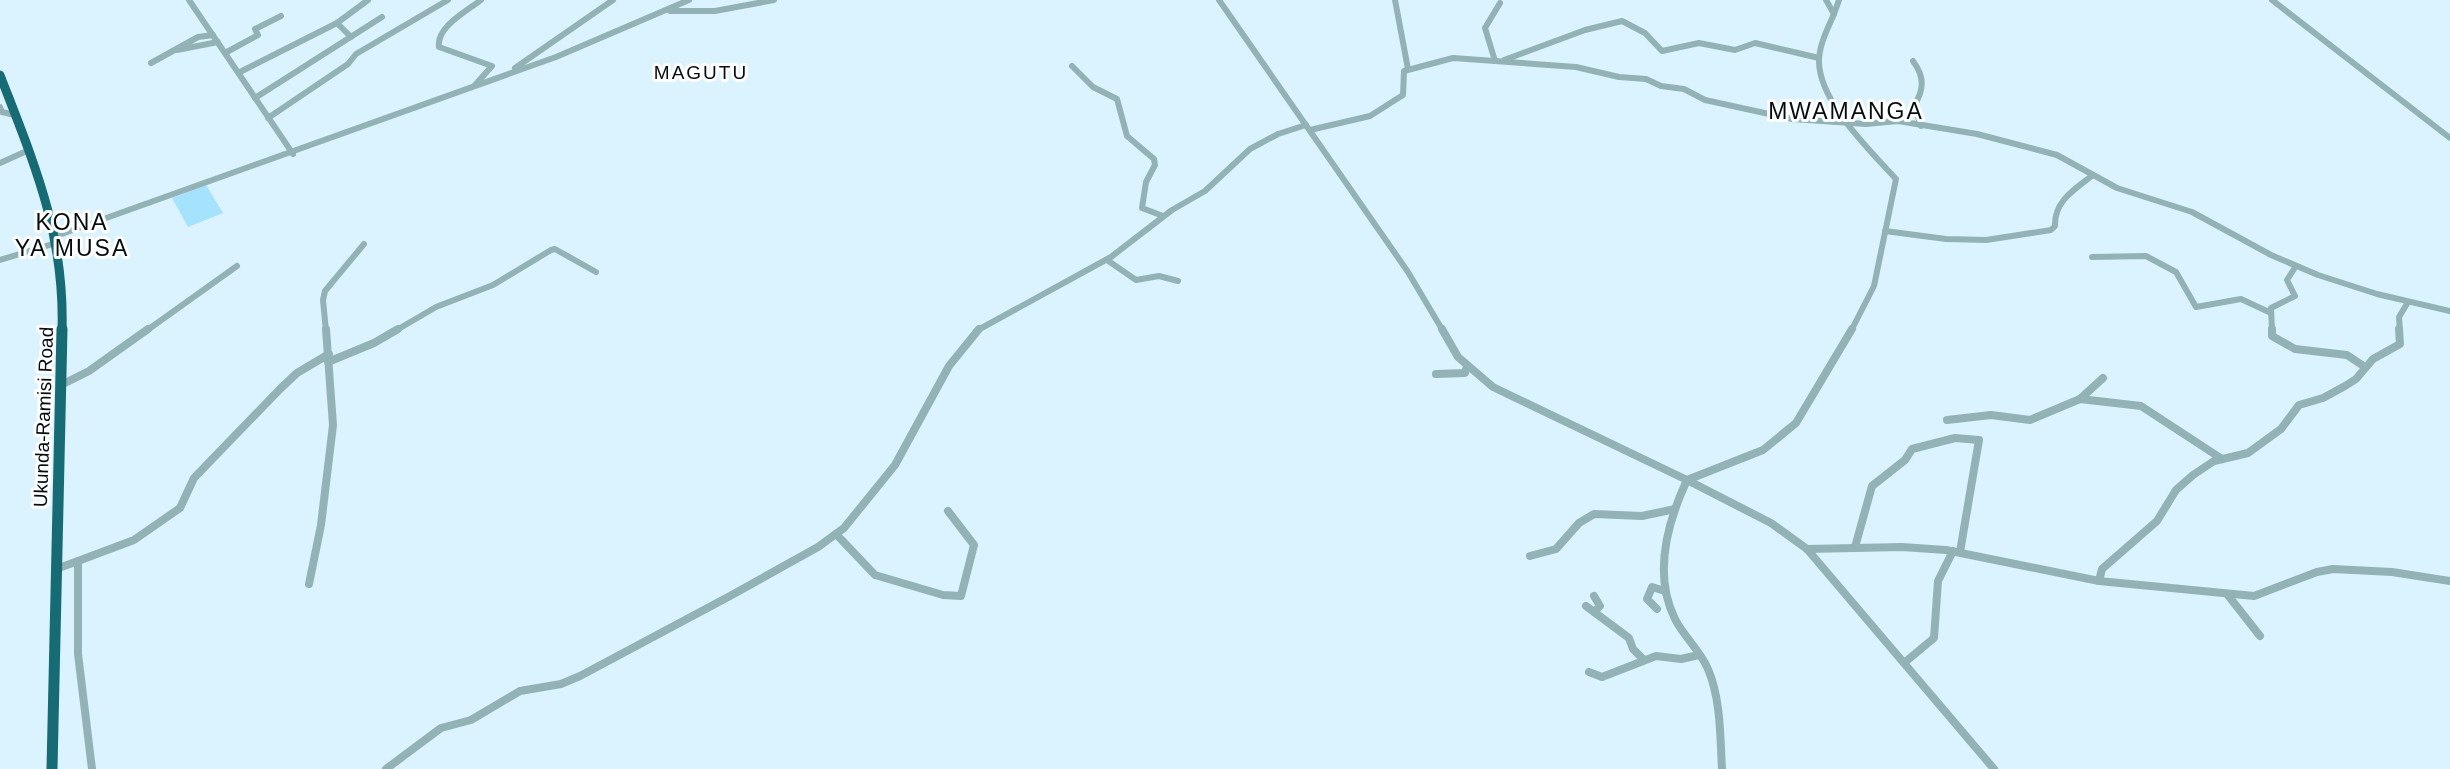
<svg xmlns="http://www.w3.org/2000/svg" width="2450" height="769" font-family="Helvetica,sans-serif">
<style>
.green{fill:#a5e2fe}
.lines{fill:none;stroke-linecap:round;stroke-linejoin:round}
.minor-far1{stroke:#93b2b6;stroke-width:6}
.minor{stroke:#93b2b6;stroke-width:8}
.highway-far1{stroke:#176b75;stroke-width:9}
.highway{stroke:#176b75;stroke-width:11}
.labels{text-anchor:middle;stroke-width:6;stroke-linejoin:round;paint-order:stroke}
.far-quarter-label{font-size:19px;letter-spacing:2px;fill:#060d11;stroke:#fff}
.street-label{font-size:19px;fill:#060d11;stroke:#fff}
.quarter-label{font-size:23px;letter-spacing:2px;fill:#060d11;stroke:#fff}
</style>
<rect width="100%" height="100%" fill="#dbf3ff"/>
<path class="green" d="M206 185 223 213 188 227 172 198Z"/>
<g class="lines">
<g class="minor-far1">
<path d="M189 0 293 154"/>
<path d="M1219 0 1408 272 1443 331"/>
<path d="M1395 0 1408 69"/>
<path d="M1826 0 1834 14C1828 28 1819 45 1819 61 1819 102 1870 150 1896 179L1874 286 1851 331"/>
<path d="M2272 0 2450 138"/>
<path d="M670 11H715L774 0"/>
<path d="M1834 14 1839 0"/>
<path d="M337 23 351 37"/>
<path d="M177 50 218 42"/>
<path d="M225 53 258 35 255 29 281 16"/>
<path d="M1504 60 1585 30 1622 21 1645 33 1662 51 1699 43 1735 50 1755 43 1819 58"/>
<path d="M1495 61 1485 28 1500 3"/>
<path d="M1913 61C1925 77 1924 90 1914 106L1921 126"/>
<path d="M151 63 198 37 213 35"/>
<path d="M1072 66 1093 87 1117 99 1127 136 1154 159 1155 165 1146 182 1142 208 1163 216"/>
<path d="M515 68 613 0"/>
<path d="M240 72 337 23 368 0"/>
<path d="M475 85 492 66 439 47C436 27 467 11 481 0"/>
<path d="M255 98 382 17"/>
<path d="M0 107 2 112 15 115"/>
<path d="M268 118 348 64 356 54 448 0"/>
<path d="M1310 130 1370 116 1403 95 1404 71 1453 58 1576 67 1619 77 1646 79 1661 86 1684 89 1705 100 1792 119 1866 124 1898 121 1977 134 2057 155 2117 188 2192 212 2271 255 2318 275 2377 294 2450 311"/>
<path d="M0 163 29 150"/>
<path d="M1885 231 1946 239 1986 240 2051 230 2055 226C2054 201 2075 189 2093 175"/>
<path d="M56 236 556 57 689 0"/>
<path d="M2104 257H2092L2146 256 2176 272 2196 307 2241 299 2271 313"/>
<path d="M0 260 56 243"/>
<path d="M1107 260 1136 280 1159 276 1178 281"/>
<path d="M146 331 237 266"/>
<path d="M326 331 323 300 325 291 364 244"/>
<path d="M395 331 436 307 493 285 551 250 555 249 596 272"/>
<path d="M976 331 1111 257 1172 210 1205 191 1250 149 1278 134 1306 125"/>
<path d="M2272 331 2271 308 2295 296 2287 280 2296 266"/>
<path d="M2400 331 2399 317 2408 302"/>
</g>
<g class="minor">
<path d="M1442 329 1458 357 1493 387 1687 480C1667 523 1653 575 1675 619 1684 637 1700 650 1708 669 1721 700 1720 735 1722 769"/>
<path d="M1852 329 1796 423 1763 450 1687 480 1771 523 1807 549 1994 769"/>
<path d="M2272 329V336L2295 349 2347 355 2365 367"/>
<path d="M328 362 374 343 398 329"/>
<path d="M1436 374 1465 373 1467 366"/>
<path d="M61 385 89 371 148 329"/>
<path d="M2080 399 2103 378"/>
<path d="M1947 420 1991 415 2030 420 2080 399 2141 406 2222 459"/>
<path d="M836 534 875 575 943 595 961 596 974 545 948 511"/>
<path d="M1855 547 1872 486 1905 460 1912 449 1955 438 1979 440 1960 552"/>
<path d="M1807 549 1902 547 1946 550 2099 581 2254 596 2317 572 2333 569 2392 572 2450 581"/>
<path d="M1530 556 1556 549 1579 523 1594 514 1642 516 1675 509"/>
<path d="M78 561 134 540 180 508 194 478 280 389 297 373 329 354"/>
<path d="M56 569 78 561V654L92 769"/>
<path d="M2099 581 2102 569 2157 521 2176 490 2193 475 2214 461 2248 453 2281 429 2299 405 2323 398 2345 386 2356 379 2373 359 2400 344 2399 329"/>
<path d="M309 584 321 525 333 425 326 329"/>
<path d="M2227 594 2260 636"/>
<path d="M1594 596 1600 606 1594 612"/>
<path d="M1586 606 1629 638 1633 649 1644 660"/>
<path d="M1657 609 1647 599 1652 587 1665 591"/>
<path d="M1904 663 1934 638 1938 581 1953 551"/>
<path d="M1589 672 1602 677 1656 656 1681 659 1699 655"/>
<path d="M386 769 441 728 471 720 520 691 561 684 580 676 730 596 818 547 844 528 895 465 949 366 979 329"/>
</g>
<path class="highway-far1" d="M0 75C34 163 65 234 62 331"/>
<path class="highway" d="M52 769 62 329"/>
</g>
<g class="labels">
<g class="far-quarter-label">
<text x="701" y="79">MAGUTU</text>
</g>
<g class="street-label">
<text transform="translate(43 417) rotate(-88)" y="7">Ukunda-Ramisi Road</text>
</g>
<g class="quarter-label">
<text x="1846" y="119">MWAMANGA</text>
<text x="72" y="230">KONA<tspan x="72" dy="26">YA MUSA</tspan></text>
</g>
</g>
</svg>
